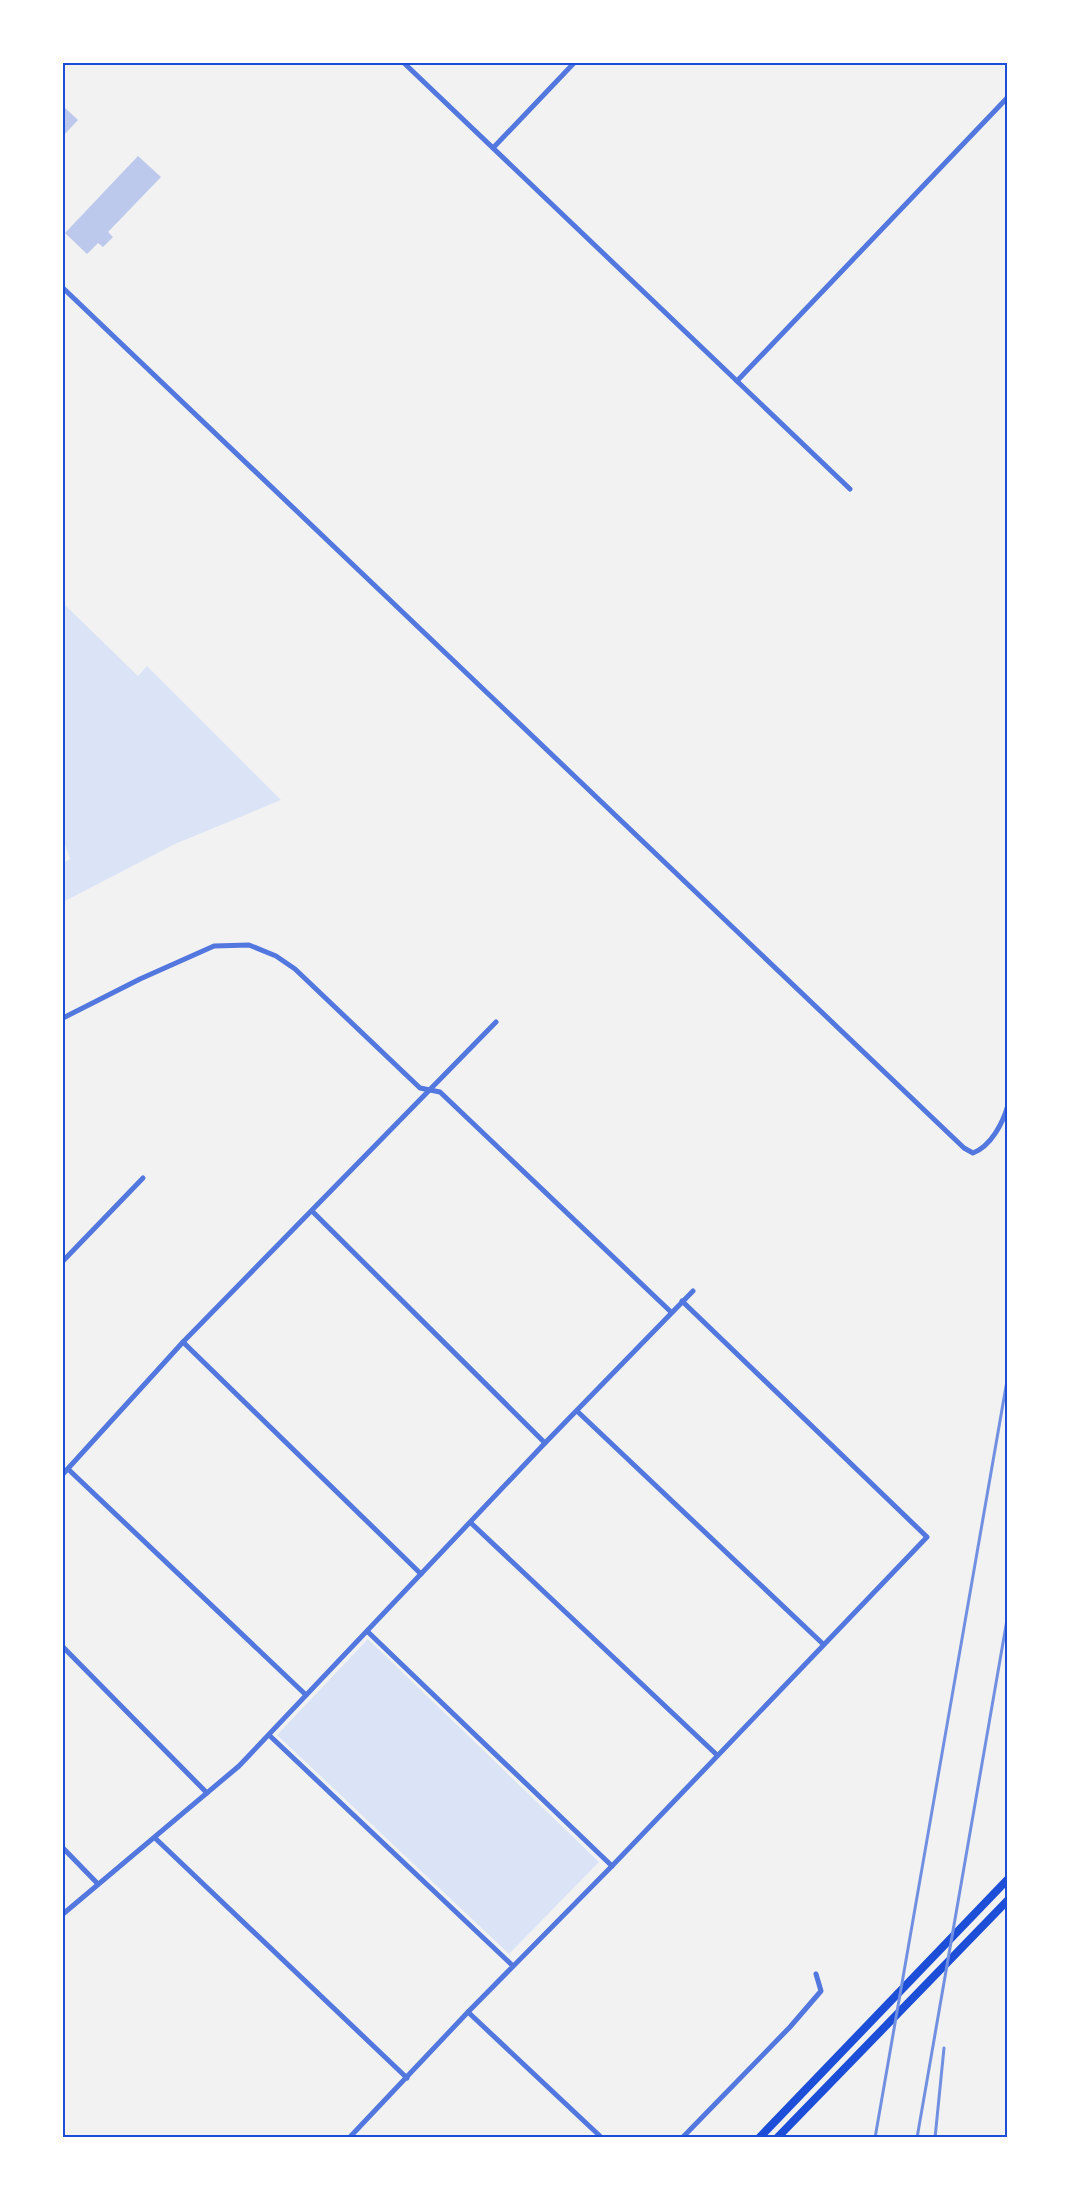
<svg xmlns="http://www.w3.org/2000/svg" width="1071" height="2201" font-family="'Open Sans',sans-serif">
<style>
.green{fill:#dbe4f7}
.building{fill:#bdc9ec}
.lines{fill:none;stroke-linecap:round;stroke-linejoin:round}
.minor{stroke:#5277de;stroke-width:5}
.primary{stroke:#1d4ed8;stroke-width:8}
.rail{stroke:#7290e2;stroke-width:3}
.neatline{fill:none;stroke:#1d4ed8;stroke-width:2}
</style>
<rect width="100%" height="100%" fill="#f2f2f2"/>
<g class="green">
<path d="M63 603 138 676 147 666 281 800 175 844 63 902V863L70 859 63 839Z"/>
<path d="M368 1639 599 1862 509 1954 277 1735Z"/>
</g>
<g class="building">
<path d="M63 106 78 120 63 136Z"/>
<path d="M138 156 161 177 108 232 113 237 103 247 98 243 87 254 65 233Z"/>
</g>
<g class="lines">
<g class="minor">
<path d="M404 63 850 489"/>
<path d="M493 148 574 63"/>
<path d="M63 288 964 1148 973 1153C991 1146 1003 1123 1008 1105"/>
<path d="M737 381 1008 97"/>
<path d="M63 1018 140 979 214 946 249 945 276 956 295 969 420 1088 440 1092 671 1312"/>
<path d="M312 1211 545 1443"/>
<path d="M63 1261 143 1178"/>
<path d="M183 1342 421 1574"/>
<path d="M577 1411 823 1644"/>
<path d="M68 1469 306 1695"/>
<path d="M63 1474 183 1342 496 1022"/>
<path d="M471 1523 717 1755"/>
<path d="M368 1632 612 1866"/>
<path d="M63 1647 207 1793"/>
<path d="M269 1735 513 1966"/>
<path d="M155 1838 407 2078"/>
<path d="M63 1848 98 1884"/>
<path d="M63 1914 239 1766 545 1443 693 1291"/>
<path d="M468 2012 602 2138"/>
<path d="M349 2138 468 2012 612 1866 927 1537 682 1301"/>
<path d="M682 2138 790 2027 821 1991 816 1974"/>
</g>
<g class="primary">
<path d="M759 2138 1008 1879"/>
<path d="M777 2138 1008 1900"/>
</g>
<g class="rail">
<path d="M875 2138 1008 1375"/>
<path d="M917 2138 1008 1614"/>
<path d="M935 2138 944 2048"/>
</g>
</g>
<rect width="1071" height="2201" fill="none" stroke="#ffffff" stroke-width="129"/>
<rect x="64" y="64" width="942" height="2072" class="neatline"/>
</svg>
